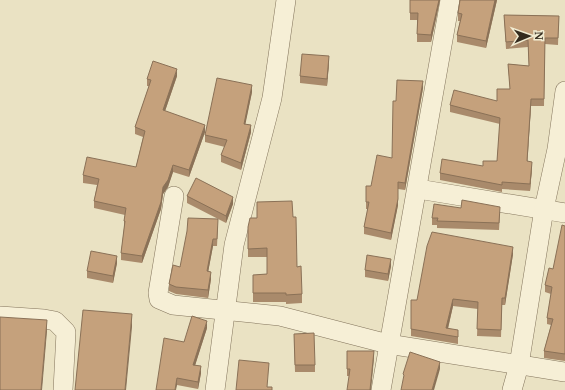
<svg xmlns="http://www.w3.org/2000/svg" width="565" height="390" font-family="'Noto Serif',serif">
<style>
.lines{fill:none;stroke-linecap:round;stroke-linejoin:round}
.minor-casing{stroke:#83745c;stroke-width:20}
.minor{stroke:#f6efd6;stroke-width:19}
.wall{fill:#a98a6b}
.shaded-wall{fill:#8a7157}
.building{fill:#c5a17c;stroke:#8a7157}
</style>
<rect width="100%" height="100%" fill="#eae2c3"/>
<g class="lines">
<defs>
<g id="minor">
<path d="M418 189 565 213"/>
<path d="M174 196 158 293 159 299 173 305 280 316 388 344 565 372"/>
<path d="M0 316 44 319 55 321 66 332 63 390"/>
<path d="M215 390 234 245 272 98 286 0"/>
<path d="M381 390C404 260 427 130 450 0"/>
<path d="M512 390 519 365 544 209 557 149 565 91"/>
</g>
</defs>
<use href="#minor" class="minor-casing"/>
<use href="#minor" class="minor"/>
</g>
<g class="wall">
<path d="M410 0H440L431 42H417V20H410Z"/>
<path d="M460 0H497L486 48 457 42V35L460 21H458V13Z"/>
<path d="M504 15 559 16 558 45 545 44 544 106H531L527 161 532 168 530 191 502 189V192L440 180V173L483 166 497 161 500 124 450 112V105L497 101 510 89 508 64 529 66 528 47 506 49Z"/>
<path d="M329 63 327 86 300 83V76Z"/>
<path d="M177 76 165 111 205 132 189 177 173 172 168 187 163 194 161 209 142 263 121 260V253L124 228V221L125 215 94 208V201L97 185 83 183V175L136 167 143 137 135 134V127L149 86H147V79Z"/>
<path d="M423 88 405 190 398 189V205L391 240 364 234V227L368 209H366V186H371L392 158 396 101Z"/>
<path d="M252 92 245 124 251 132 241 170 221 162V155L225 147 205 142V135Z"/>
<path d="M187 196 233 204 226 223 187 203Z"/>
<path d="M500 214 499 230 437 228V225H432V218Z"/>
<path d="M293 217 297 267 302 294V303L286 304V302H253V275L267 274V257H248V227Z"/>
<path d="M218 226 217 246H213L208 272 211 279 208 298 176 294 169 291V284L180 267Z"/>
<path d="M565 226V361L544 358V351L551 325 547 324V318L551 294 545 292V285L553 269Z"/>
<path d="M513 254 505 305H502L501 337 477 336 478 309 453 306 448 329 458 337V344L411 336V300H417Z"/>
<path d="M117 263 113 283 87 278V271Z"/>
<path d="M391 266 388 281 365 277V270Z"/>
<path d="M207 328 195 365 201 373 198 389 177 385 156 390 184 342Z"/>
<path d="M294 334 315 365V372H295Z"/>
<path d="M347 351 374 358 349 376H347Z"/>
</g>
<g class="shaded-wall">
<path d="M439 0H440L431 42V35Z"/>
<path d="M495 0H497L486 48V41Z"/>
<path d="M329 56V63L327 86V79Z"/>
<path d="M177 69V76L163 117V110Z"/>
<path d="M423 81V88L405 190V183Z"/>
<path d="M252 85V92L244 131V124Z"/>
<path d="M531 99V106L527 168V161Z"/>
<path d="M205 125V132L189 177V170Z"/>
<path d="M251 125V132L241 170V163Z"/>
<path d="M532 162V168L530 191V184Z"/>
<path d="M173 165V172L168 187 163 194 161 209 142 263V256L163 187Z"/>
<path d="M233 197V204L226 223V216Z"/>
<path d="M398 199V205L391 240V233Z"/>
<path d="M213 239V246L207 278V271Z"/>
<path d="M513 247V254L505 305V298Z"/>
<path d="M117 256V263L113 283V276Z"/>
<path d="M391 259V266L388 281V274Z"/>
<path d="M211 272V279L208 298V290Z"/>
<path d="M453 299V306L446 336V328Z"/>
<path d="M132 314V327L126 390H125Z"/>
<path d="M47 320V331L42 390H41Z"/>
<path d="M207 321V328L193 372V365Z"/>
<path d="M374 351V358L371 390H370Z"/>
<path d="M440 362V369L434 390H432Z"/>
<path d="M201 366V373L198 389V382Z"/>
<path d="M177 378V385L176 390H175Z"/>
</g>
<g class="building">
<path d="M410 0H439L431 35 417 34 418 13H410Z"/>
<path d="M460 0H495L486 41 457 35 462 14 458 13Z"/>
<path d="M504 15 559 16 558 38H545L544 99H531L527 161 532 162 530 184 502 182V185L440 173 442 159 483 166V161H497L500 118 450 105 454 90 497 101V89H510L508 64 529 66 528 40 506 42Z"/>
<path d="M302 54 329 56 327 79 300 76Z"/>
<path d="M153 61 177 69 163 110 205 125 189 170 173 165 168 180 163 187 161 202 142 256 121 253 125 221H124L126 208 94 201 99 179 83 175 87 157 136 167 145 131 135 127 151 80 147 79Z"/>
<path d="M217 78 252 85 244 124 251 125 241 163 221 155 227 140 205 135Z"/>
<path d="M397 80 423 81 405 183 398 182V199L391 233 364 227 369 202H366V186H371L377 155 392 158 393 101H396Z"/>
<path d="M196 178 233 197 226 216 187 196Z"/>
<path d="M462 200 500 207 499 223 437 221 438 218H432L434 204 461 208Z"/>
<path d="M292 201 293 217H296L297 267 301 266 302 294 286 295V293H253V275L267 274V248L248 249V227L250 218H257V202Z"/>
<path d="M188 218 218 219 217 239H213L207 271 211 272 208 290 176 287 169 284 173 265 180 267 187 231Z"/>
<path d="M562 225 565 226V354L544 351 553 319 547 318 552 287 545 285 549 268 553 269Z"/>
<path d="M432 232 513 247 505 298H502L501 330 477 329 478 302 453 299 446 328 458 330V337L411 329V300H417L427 246Z"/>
<path d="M91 251 117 256 113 276 87 271Z"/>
<path d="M367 255 391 259 388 274 365 270Z"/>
<path d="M83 310 132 314 125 390H75Z"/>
<path d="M192 316 207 321 193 365 201 366 198 382 177 378 175 390H156L164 338 184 342Z"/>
<path d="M0 317 47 320 41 390H0Z"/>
<path d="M314 333 315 365H295L294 334Z"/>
<path d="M347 351H374L370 390H347L350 369H347Z"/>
<path d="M410 352 440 362 432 390H401L404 375 403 374Z"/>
<path d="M239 360 269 363 267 387H272V390H236Z"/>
</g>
<g transform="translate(529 36) rotate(88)" stroke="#f2ecd2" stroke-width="3" paint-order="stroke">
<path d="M0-3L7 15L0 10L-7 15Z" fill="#342b1e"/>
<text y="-6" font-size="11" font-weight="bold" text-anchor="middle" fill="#342b1e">N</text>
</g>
</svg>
